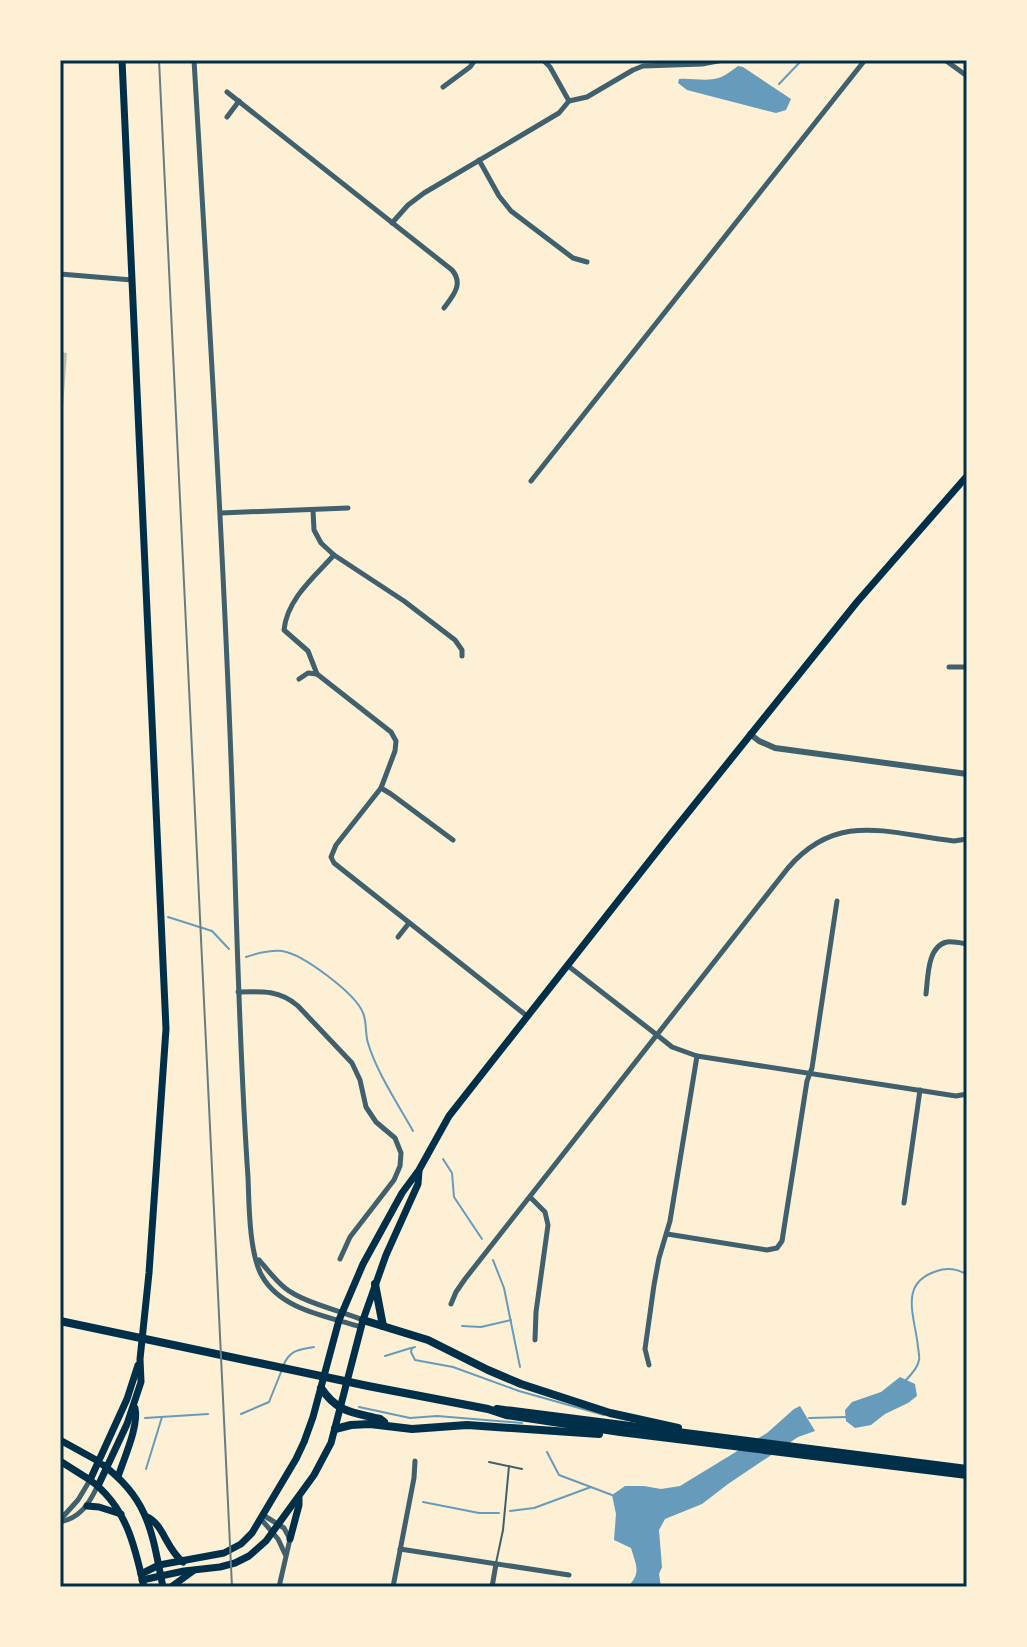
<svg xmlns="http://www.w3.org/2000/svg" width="1027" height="1647" font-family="Ubuntu,sans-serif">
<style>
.water{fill:#669bbc}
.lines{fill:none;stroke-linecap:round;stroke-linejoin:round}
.stream{stroke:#669bbc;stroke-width:2}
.building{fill:#bec0b2}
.service{stroke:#3f606c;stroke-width:2}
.minor{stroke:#3f606c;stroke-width:5}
.tertiary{stroke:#3f606c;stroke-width:6}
.secondary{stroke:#003049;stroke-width:7}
.primary{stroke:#003049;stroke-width:7}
.trunk{stroke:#003049;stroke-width:8}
.rail{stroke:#657d81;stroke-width:2}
.neatline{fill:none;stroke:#003049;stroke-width:3}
</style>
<rect width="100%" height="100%" fill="#fdf0d5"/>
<g class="water">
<path d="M738 66 743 67 791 99 786 110 776 113 687 90 678 83 679 79C690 78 703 81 714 79 723 78 731 71 738 66Z"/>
<path d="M900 1377 915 1384 917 1396 908 1403 885 1414 871 1425 855 1428 846 1421 845 1410 852 1402 881 1392Z"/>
<path d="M800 1406 815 1431 798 1437 728 1484 702 1504 665 1519 659 1530 662 1567 659 1574 661 1587H627C642 1574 636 1565 631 1548L614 1540 616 1514 612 1495 625 1486H644L661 1489 680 1486 767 1433 794 1409Z"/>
</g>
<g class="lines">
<g class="stream">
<path d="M779 84 802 60"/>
<path d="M966 830 965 824 967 810"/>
<path d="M168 917 212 931 229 949"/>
<path d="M246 957C258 953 269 950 282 951 303 954 356 994 363 1013 367 1022 365 1034 368 1043 377 1073 398 1104 413 1131"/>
<path d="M443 1159 452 1173 454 1197 482 1239"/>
<path d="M493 1260 504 1288 520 1367"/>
<path d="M462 1326 481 1327 511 1320"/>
<path d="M415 1347 412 1348 411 1352 415 1360 453 1367 519 1391 604 1415"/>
<path d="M385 1356 411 1348"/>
<path d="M283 1366C290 1349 299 1350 314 1347"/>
<path d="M905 1381C910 1376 918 1367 919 1360 920 1358 918 1348 918 1347 915 1316 898 1283 937 1271 947 1267 959 1269 967 1275"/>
<path d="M359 1407 410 1418 437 1416 522 1423"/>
<path d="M241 1414 269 1402 281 1372"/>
<path d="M145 1418 208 1414"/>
<path d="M809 1418 846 1417"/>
<path d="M547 1452 559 1475 612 1495"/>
<path d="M146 1469 162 1417"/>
<path d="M423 1502 479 1513H499"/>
<path d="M510 1511 534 1508 591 1487"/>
</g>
</g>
<path class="building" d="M60 352 67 353 62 421H60Z"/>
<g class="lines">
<g class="service">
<path d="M489 1462 522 1469"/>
<path d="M496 1563 503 1530 509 1466"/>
</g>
<g class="minor">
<path d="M194 60C210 332 227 604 235 876 238 977 241 1077 248 1177 249 1203 249 1254 262 1276 281 1310 327 1316 361 1327"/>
<path d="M543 60 550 67 569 101"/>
<path d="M945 60 967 76"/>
<path d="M443 87 470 67 475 60"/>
<path d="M227 92 452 270C464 284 453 296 444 308"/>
<path d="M227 117 239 101"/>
<path d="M479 160 499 196 511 211 573 258 587 262"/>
<path d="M392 223 408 205 424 193 559 113 569 101 587 97 633 70 643 66 702 64 723 60"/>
<path d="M60 274 132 280"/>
<path d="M531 481 865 60"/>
<path d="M313 510 314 530 321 543 334 555 404 601 455 640 462 650V656"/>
<path d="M221 513 348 508"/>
<path d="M949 667H967"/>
<path d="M317 674 308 651 284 630C287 599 315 576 334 555"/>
<path d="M299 679 308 673 317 674 391 732 396 741 395 751 381 788 336 845 331 857 334 863 527 1016"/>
<path d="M381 788 391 794 453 840"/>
<path d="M398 937 409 923"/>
<path d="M567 965 657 1035 672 1047 697 1056 956 1096 967 1094"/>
<path d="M238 992C262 991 280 990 298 1006L352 1063 360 1080 366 1107 376 1122 395 1138 401 1153 400 1166 394 1180 350 1237 340 1259"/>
<path d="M926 994C928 978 927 946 947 942 953 941 961 943 967 944"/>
<path d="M530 1197 545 1212 548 1225 536 1312 535 1340"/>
<path d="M904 1203 920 1090"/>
<path d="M667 1234 767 1250 777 1248 782 1241 807 1081 812 1068 837 901"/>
<path d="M259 1260C267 1269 275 1280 285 1288 302 1302 341 1311 363 1320"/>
<path d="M451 1304 456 1292 465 1279 788 868C838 810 889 834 954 841L967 839"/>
<path d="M649 1365 645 1349 654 1285 659 1258 670 1221 697 1056"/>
<path d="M263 1515 284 1528 290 1539 279 1587"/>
<path d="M261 1519 278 1539 285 1554"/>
<path d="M60 1520 78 1500 90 1480"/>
<path d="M60 1522C80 1518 89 1504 97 1487"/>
<path d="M400 1549 569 1575"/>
<path d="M393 1587 414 1478 415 1461"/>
<path d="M492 1587 496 1564"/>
</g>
<path class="tertiary" d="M750 734 759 741 775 748 967 774"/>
<g class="secondary">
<path d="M60 1440 98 1461"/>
<path d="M60 1461 90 1480"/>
<path d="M290 1539 299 1505V1498"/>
<path d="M141 1574 159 1565 224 1553 241 1544 252 1533 296 1459 304 1442 313 1417 339 1320 363 1264 402 1193 419 1170 449 1116 670 835 857 602 967 476"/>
<path d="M142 1580 184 1571 220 1567 235 1563 249 1556 266 1541 314 1475 331 1443 363 1320 386 1255 418 1184 419 1171"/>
</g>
<g class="primary">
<path d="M138 1365 127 1399 90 1480C126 1506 135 1546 144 1587"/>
<path d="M103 1465C150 1500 152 1534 163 1587"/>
<path d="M118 1477C124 1458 139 1426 135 1408"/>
<path d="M98 1486 127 1424 141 1382 140 1359 149 1273 166 1029 122 60"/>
<path d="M87 1506 99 1507 121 1514"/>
<path d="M147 1517C164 1525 166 1549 183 1562"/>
<path d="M171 1587 193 1571"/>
</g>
<g class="trunk">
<path d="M375 1284 383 1326"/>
<path d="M363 1320 428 1340 488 1370 521 1384 610 1413 678 1428"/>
<path d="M60 1321 368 1386 488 1409 506 1415 620 1432 967 1475"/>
<path d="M321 1388C338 1413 352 1412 380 1419L384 1422"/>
<path d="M497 1409 967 1469"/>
<path d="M335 1429 351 1425 370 1424 412 1429 467 1425 599 1434"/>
</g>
<path class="rail" d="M159 60 232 1587"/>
</g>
<rect width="1027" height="1647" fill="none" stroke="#fdf0d5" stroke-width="124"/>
<rect x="62" y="62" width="903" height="1523" class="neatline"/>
</svg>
